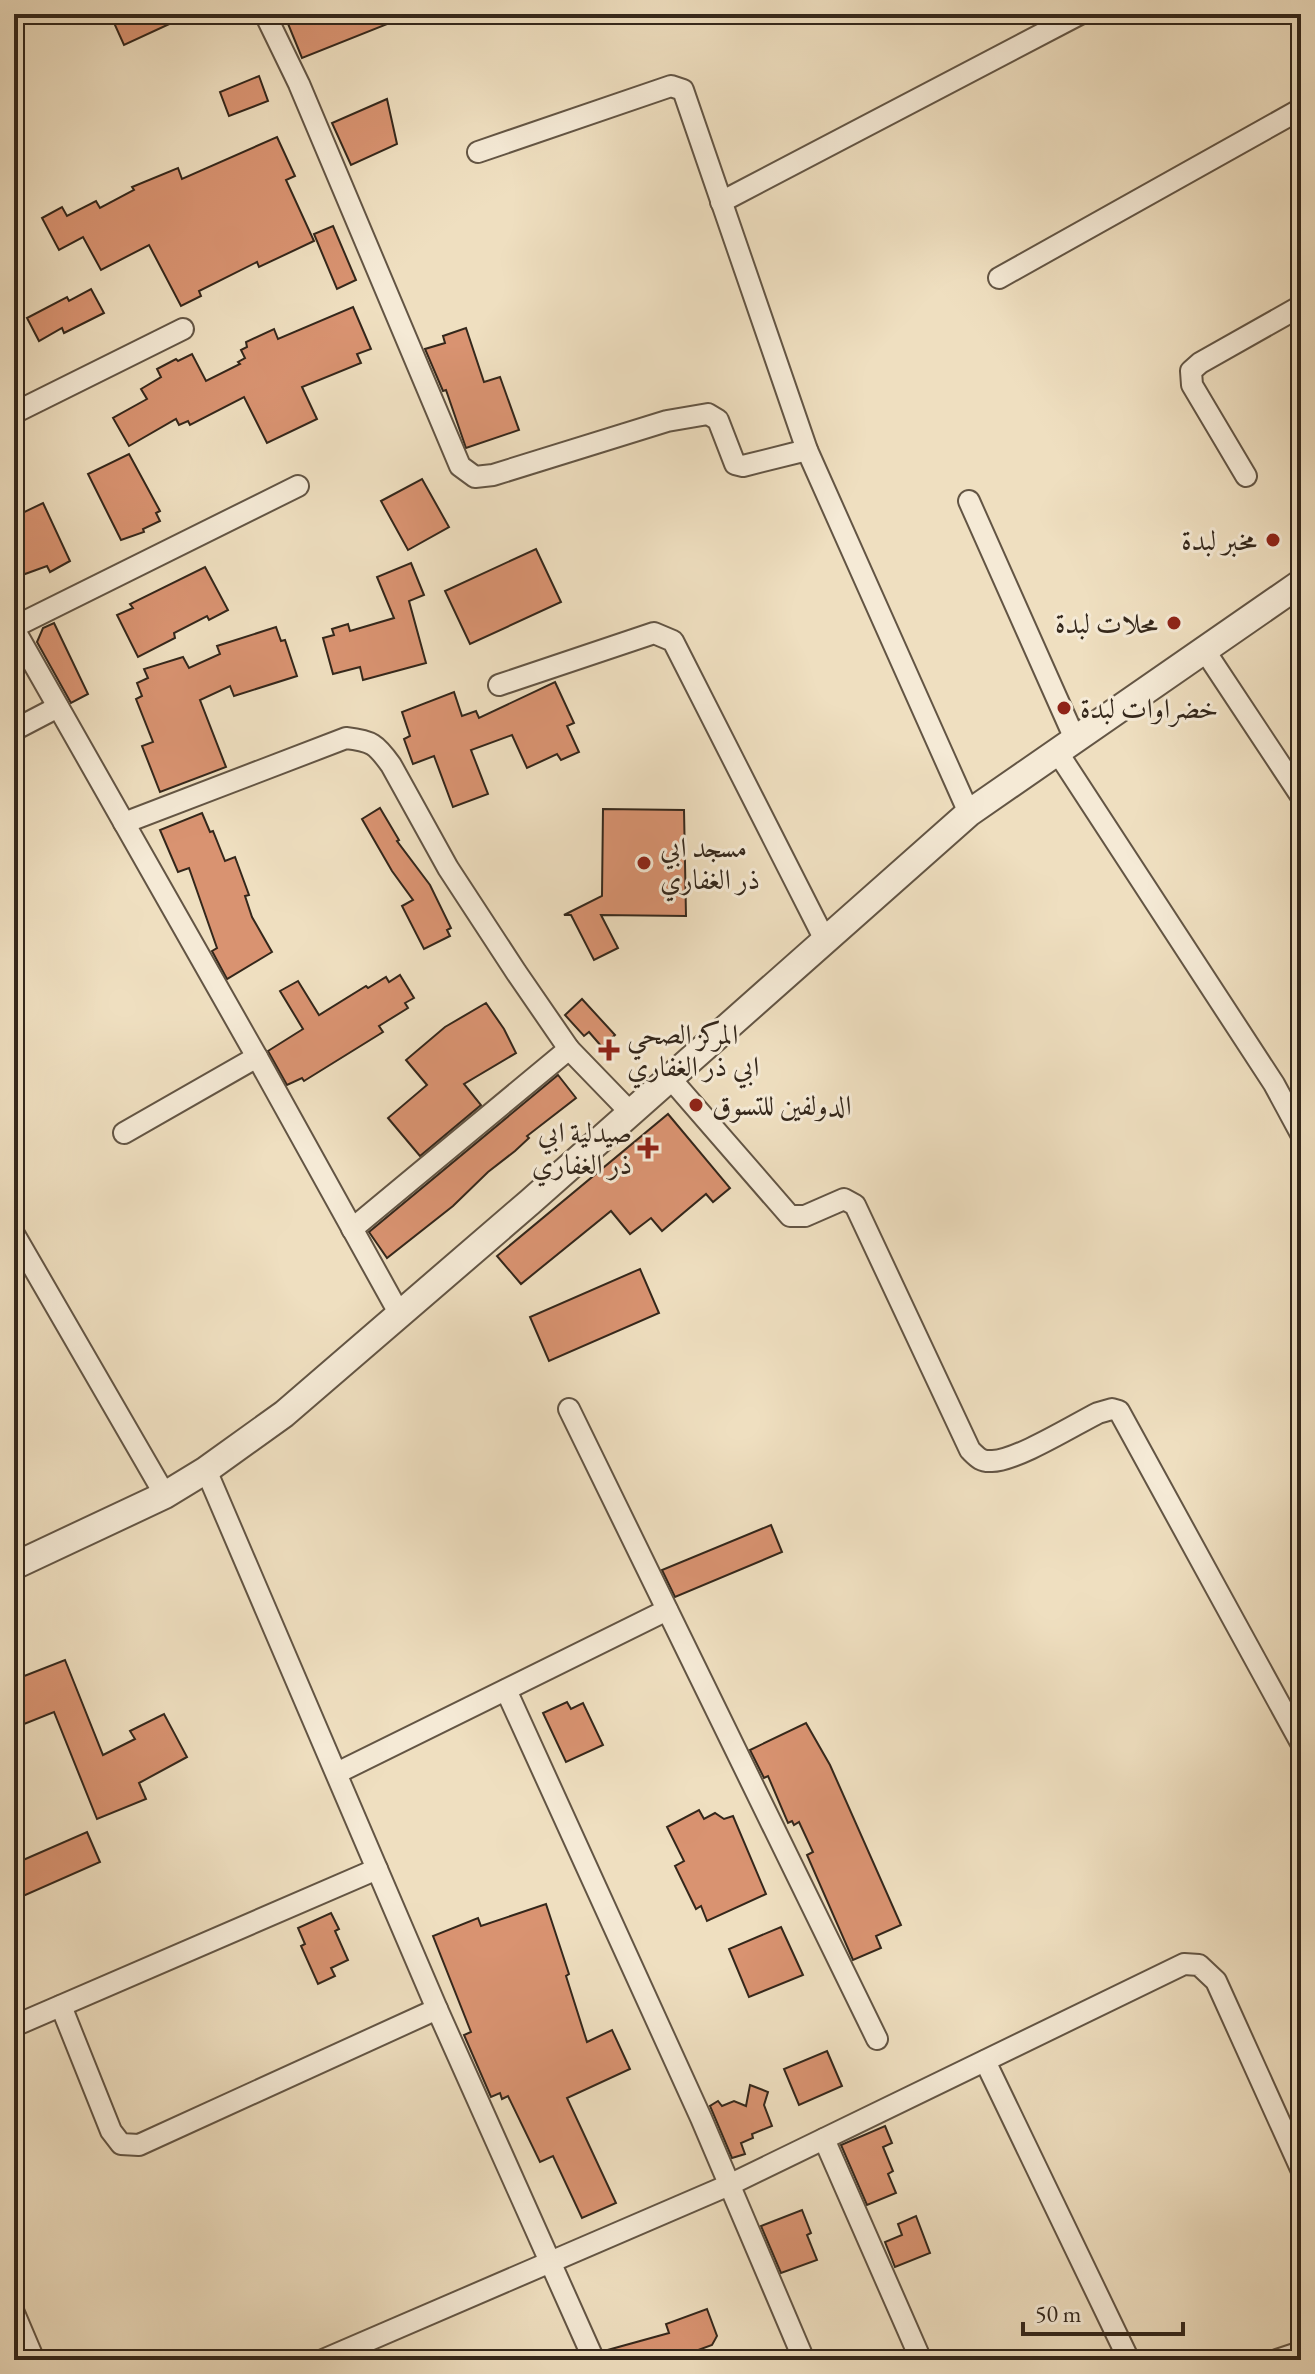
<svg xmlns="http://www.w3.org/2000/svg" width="1315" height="2374" font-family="'EB Garamond',Amiri,serif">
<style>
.building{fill:#d99371;stroke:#34271b;stroke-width:2}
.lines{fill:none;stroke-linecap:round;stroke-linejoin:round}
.minor-casing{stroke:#635544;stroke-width:24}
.tertiary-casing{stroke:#635544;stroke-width:30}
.minor{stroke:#f5ead6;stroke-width:20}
.tertiary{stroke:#f5ead6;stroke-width:26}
.poi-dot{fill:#8f2418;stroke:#f5ead6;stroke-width:3}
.labels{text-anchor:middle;stroke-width:6;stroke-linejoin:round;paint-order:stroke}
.poi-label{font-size:28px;fill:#34271b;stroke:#f5ead6;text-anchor:start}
</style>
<rect width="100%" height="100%" fill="#efdfc0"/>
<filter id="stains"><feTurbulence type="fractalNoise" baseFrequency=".0025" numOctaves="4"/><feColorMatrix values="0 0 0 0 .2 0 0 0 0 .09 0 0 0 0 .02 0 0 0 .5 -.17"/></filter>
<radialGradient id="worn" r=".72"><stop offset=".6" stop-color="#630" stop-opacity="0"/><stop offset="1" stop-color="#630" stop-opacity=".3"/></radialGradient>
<g class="building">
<path d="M110 14H191L124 45Z"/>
<path d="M284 14H409L410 15 302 58Z"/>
<path d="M259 76 268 101 229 116 220 92Z"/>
<path d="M387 99 397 144 351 165 332 123Z"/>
<path d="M277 137 295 176 286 180 314 241 259 267 257 262 199 291 201 296 181 306 149 245 101 270 83 237 59 250 42 218 62 207 67 216 96 201 100 208 134 190 132 187 178 168 182 179Z"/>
<path d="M333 226 356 280 337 289 314 234Z"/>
<path d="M91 289 104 313 64 333 62 328 39 341 27 318 67 297 69 301Z"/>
<path d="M353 307 371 349 357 354 361 363 302 387 317 419 267 443 244 397 190 425 188 421 179 425 176 419 129 446 113 418 147 399 141 389 161 377 157 369 176 359 178 361 192 354 206 381 240 364 238 362 245 358 241 350 247 347 246 342 274 329 278 339Z"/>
<path d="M466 328 484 382 500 377 519 430 466 448 446 390 443 391 425 349 445 343 443 336Z"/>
<path d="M129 454 160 511 156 513 160 521 143 529 144 532 121 540 88 474Z"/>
<path d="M422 479 449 527 408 550 381 501Z"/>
<path d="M43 503 70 561 50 572 47 566 25 574 18 568 16 561 14 517Z"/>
<path d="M536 549 561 602 470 644 445 591Z"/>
<path d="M411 563 424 595 409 601 426 663 363 680 360 667 333 674 323 638 334 635 332 629 348 624 350 631 394 618 377 577Z"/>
<path d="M205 567 228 610 209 620 207 616 174 633 175 638 138 657 117 615 133 608 130 604Z"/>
<path d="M54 623 88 694 71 703 37 642 43 628Z"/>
<path d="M276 627 281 641 285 640 297 676 234 696 230 686 200 700 226 767 160 792 142 746 153 742 136 699 142 696 137 683 148 678 144 669 183 657 189 668 220 654 217 646Z"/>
<path d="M555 682 574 723 567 726 579 752 561 760 557 754 527 768 512 735 471 750 488 794 453 807 434 756 413 764 404 739 410 736 402 712 454 692 462 716 476 711 479 718Z"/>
<path d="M380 808 399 840 397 841 430 885 451 928 447 930 450 936 424 949 402 906 413 900 392 871 362 819Z"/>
<path d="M603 809 684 810 686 916 601 915 618 948 594 960 571 915H564L602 896Z"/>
<path d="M202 813 210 832 213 831 225 861 235 857 249 895 245 896 252 917 272 952 227 979 212 951 217 948 189 868 178 872 160 830Z"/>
<path d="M400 975 414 998 405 1003 408 1008 379 1026 383 1032 304 1081 302 1078 287 1085 268 1051 303 1029 280 991 298 981 319 1015 366 986 368 988 386 977 389 982Z"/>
<path d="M582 999 615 1035 602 1047 589 1032 584 1036 565 1015Z"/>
<path d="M486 1003 504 1029 516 1053 464 1084 481 1105 420 1156 388 1118 427 1085 406 1060 445 1027Z"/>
<path d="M558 1075 576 1098 527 1136 529 1138 515 1151 488 1172 453 1206 387 1258 369 1232Z"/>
<path d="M668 1114 730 1188 713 1202 706 1194 662 1231 651 1218 630 1234 611 1211 521 1284 497 1256Z"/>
<path d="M640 1269 659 1313 549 1361 530 1317Z"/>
<path d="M771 1525 782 1552 675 1597 662 1570Z"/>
<path d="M65 1660 103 1755 135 1739 130 1731 164 1714 187 1757 139 1783 146 1799 97 1819 54 1712 14 1728V1680Z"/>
<path d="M567 1702 571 1709 583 1703 603 1745 566 1762 543 1713Z"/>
<path d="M806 1723 830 1765 901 1925 876 1936 881 1948 853 1960 807 1855 813 1852 799 1822 794 1825 792 1821 788 1823 768 1776 764 1778 750 1750Z"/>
<path d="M699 1810 704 1819 715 1813 724 1819 733 1816 766 1894 707 1921 701 1906 696 1909 675 1866 684 1861 667 1827Z"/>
<path d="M87 1832 100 1862 14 1900V1864Z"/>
<path d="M546 1904 569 1974 566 1976 587 2042 612 2030 630 2069 567 2098 616 2203 582 2218 553 2156 540 2162 508 2096 502 2099 500 2093 491 2097 464 2035 471 2032 433 1936 478 1918 481 1926Z"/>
<path d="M331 1913 339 1929 335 1931 348 1960 331 1968 335 1976 318 1984 301 1946 305 1944 298 1928Z"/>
<path d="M781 1927 803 1975 749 1997 729 1949Z"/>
<path d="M827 2051 842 2086 799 2105 784 2069Z"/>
<path d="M750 2085 768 2092 764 2105 772 2126 752 2134 753 2138 741 2143 745 2154 732 2158 710 2106 718 2101 722 2106 734 2101 746 2106Z"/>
<path d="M885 2126 892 2143 883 2147 893 2171 888 2174 896 2193 867 2205 841 2145Z"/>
<path d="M802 2210 811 2233 807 2235 817 2260 781 2273 761 2226Z"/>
<path d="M916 2216 930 2253 895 2267 885 2242 902 2235 898 2224Z"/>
<path d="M707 2309 717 2336 712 2345 671 2360H607L604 2351 669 2333 666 2324Z"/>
</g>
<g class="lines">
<defs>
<g id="minor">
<path d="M265 14 299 84 460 466 475 477 493 475 667 421 708 414 718 420 735 464 743 466 807 450"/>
<path d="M478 152 671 86 683 90 807 450 969 813"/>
<path d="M721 202 1080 14"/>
<path d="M999 278 1301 109"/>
<path d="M14 413 183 329"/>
<path d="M1246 476 1192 385 1191 371 1200 363 1301 306"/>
<path d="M969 501 1075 739"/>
<path d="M14 627 298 486"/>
<path d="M14 629 257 1057 399 1313"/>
<path d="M1203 648 1301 796"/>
<path d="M499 685 654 633 673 641 825 940"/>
<path d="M14 730 58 707"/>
<path d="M1058 753 1274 1084 1301 1134"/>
<path d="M124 823 346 738C372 741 376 744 391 765L448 868 516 972 569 1049 631 1113"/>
<path d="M670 1078 790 1216H805L844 1199 855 1205 970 1450C977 1457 981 1462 992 1461 1016 1461 1074 1425 1098 1413L1112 1409 1119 1411 1301 1743"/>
<path d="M124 1133 257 1057"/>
<path d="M352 1229 569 1049"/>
<path d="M14 1234 165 1495"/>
<path d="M569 1409 877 2039"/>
<path d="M206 1470 437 2009 594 2360"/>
<path d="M506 1690 701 2118 804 2360"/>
<path d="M337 1773 667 1610"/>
<path d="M61 2006 111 2131 121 2144 139 2145 437 2009"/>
<path d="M14 2026 377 1869"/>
<path d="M985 2061 1129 2360"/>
<path d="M824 2139 921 2360"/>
<path d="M14 2313 34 2360"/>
<path d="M323 2360 729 2185 1184 1964 1199 1965 1216 1981 1301 2169"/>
<path d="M1277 2360 1301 2352"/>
</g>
<path id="tertiary" d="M14 1566 165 1495 206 1470 284 1414 530 1202 969 813 1301 583"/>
</defs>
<use href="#minor" class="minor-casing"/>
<use href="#tertiary" class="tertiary-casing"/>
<use href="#minor" class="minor"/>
<use href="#tertiary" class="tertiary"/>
</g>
<g class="poi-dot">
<circle cx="1273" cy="540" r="8"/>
<circle cx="1174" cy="623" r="8"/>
<circle cx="1064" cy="708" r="8"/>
<circle cx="644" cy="863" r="8"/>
<path d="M605 1038h8v8h8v8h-8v8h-8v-8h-8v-8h8z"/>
<circle cx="696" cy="1105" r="8"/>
<path d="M644 1136h8v8h8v8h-8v8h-8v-8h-8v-8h8z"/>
</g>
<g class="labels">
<g class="poi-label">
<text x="1257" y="550" text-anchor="end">مخبر لبدة</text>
<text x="1158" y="633" text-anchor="end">محلات لبدة</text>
<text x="1080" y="718">خضراوات لبدة</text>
<text x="660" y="857">مسجد ابي<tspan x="660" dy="32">ذر الغفاري</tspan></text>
<text x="627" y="1044">المركز الصحي<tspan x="627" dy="32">ابي ذر الغفاري</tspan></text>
<text x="712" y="1115">الدولفين للتسوق</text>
<text x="632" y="1142" text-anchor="end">صيدلية ابي<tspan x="632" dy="32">ذر الغفاري</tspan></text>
</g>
</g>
<rect width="1315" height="2374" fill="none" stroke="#efdfc0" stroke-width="48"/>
<rect x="16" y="16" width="1283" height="2342" fill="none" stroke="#34271b" stroke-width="4"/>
<rect x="24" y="24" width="1267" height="2326" fill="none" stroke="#34271b" stroke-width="2"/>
<path d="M1023 2322v12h160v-12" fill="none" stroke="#34271b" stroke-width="4"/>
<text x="1035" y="2322" font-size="24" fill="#34271b" stroke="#f5ead6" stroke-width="6" paint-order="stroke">50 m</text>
<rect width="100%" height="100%" filter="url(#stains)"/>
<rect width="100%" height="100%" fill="url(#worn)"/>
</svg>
